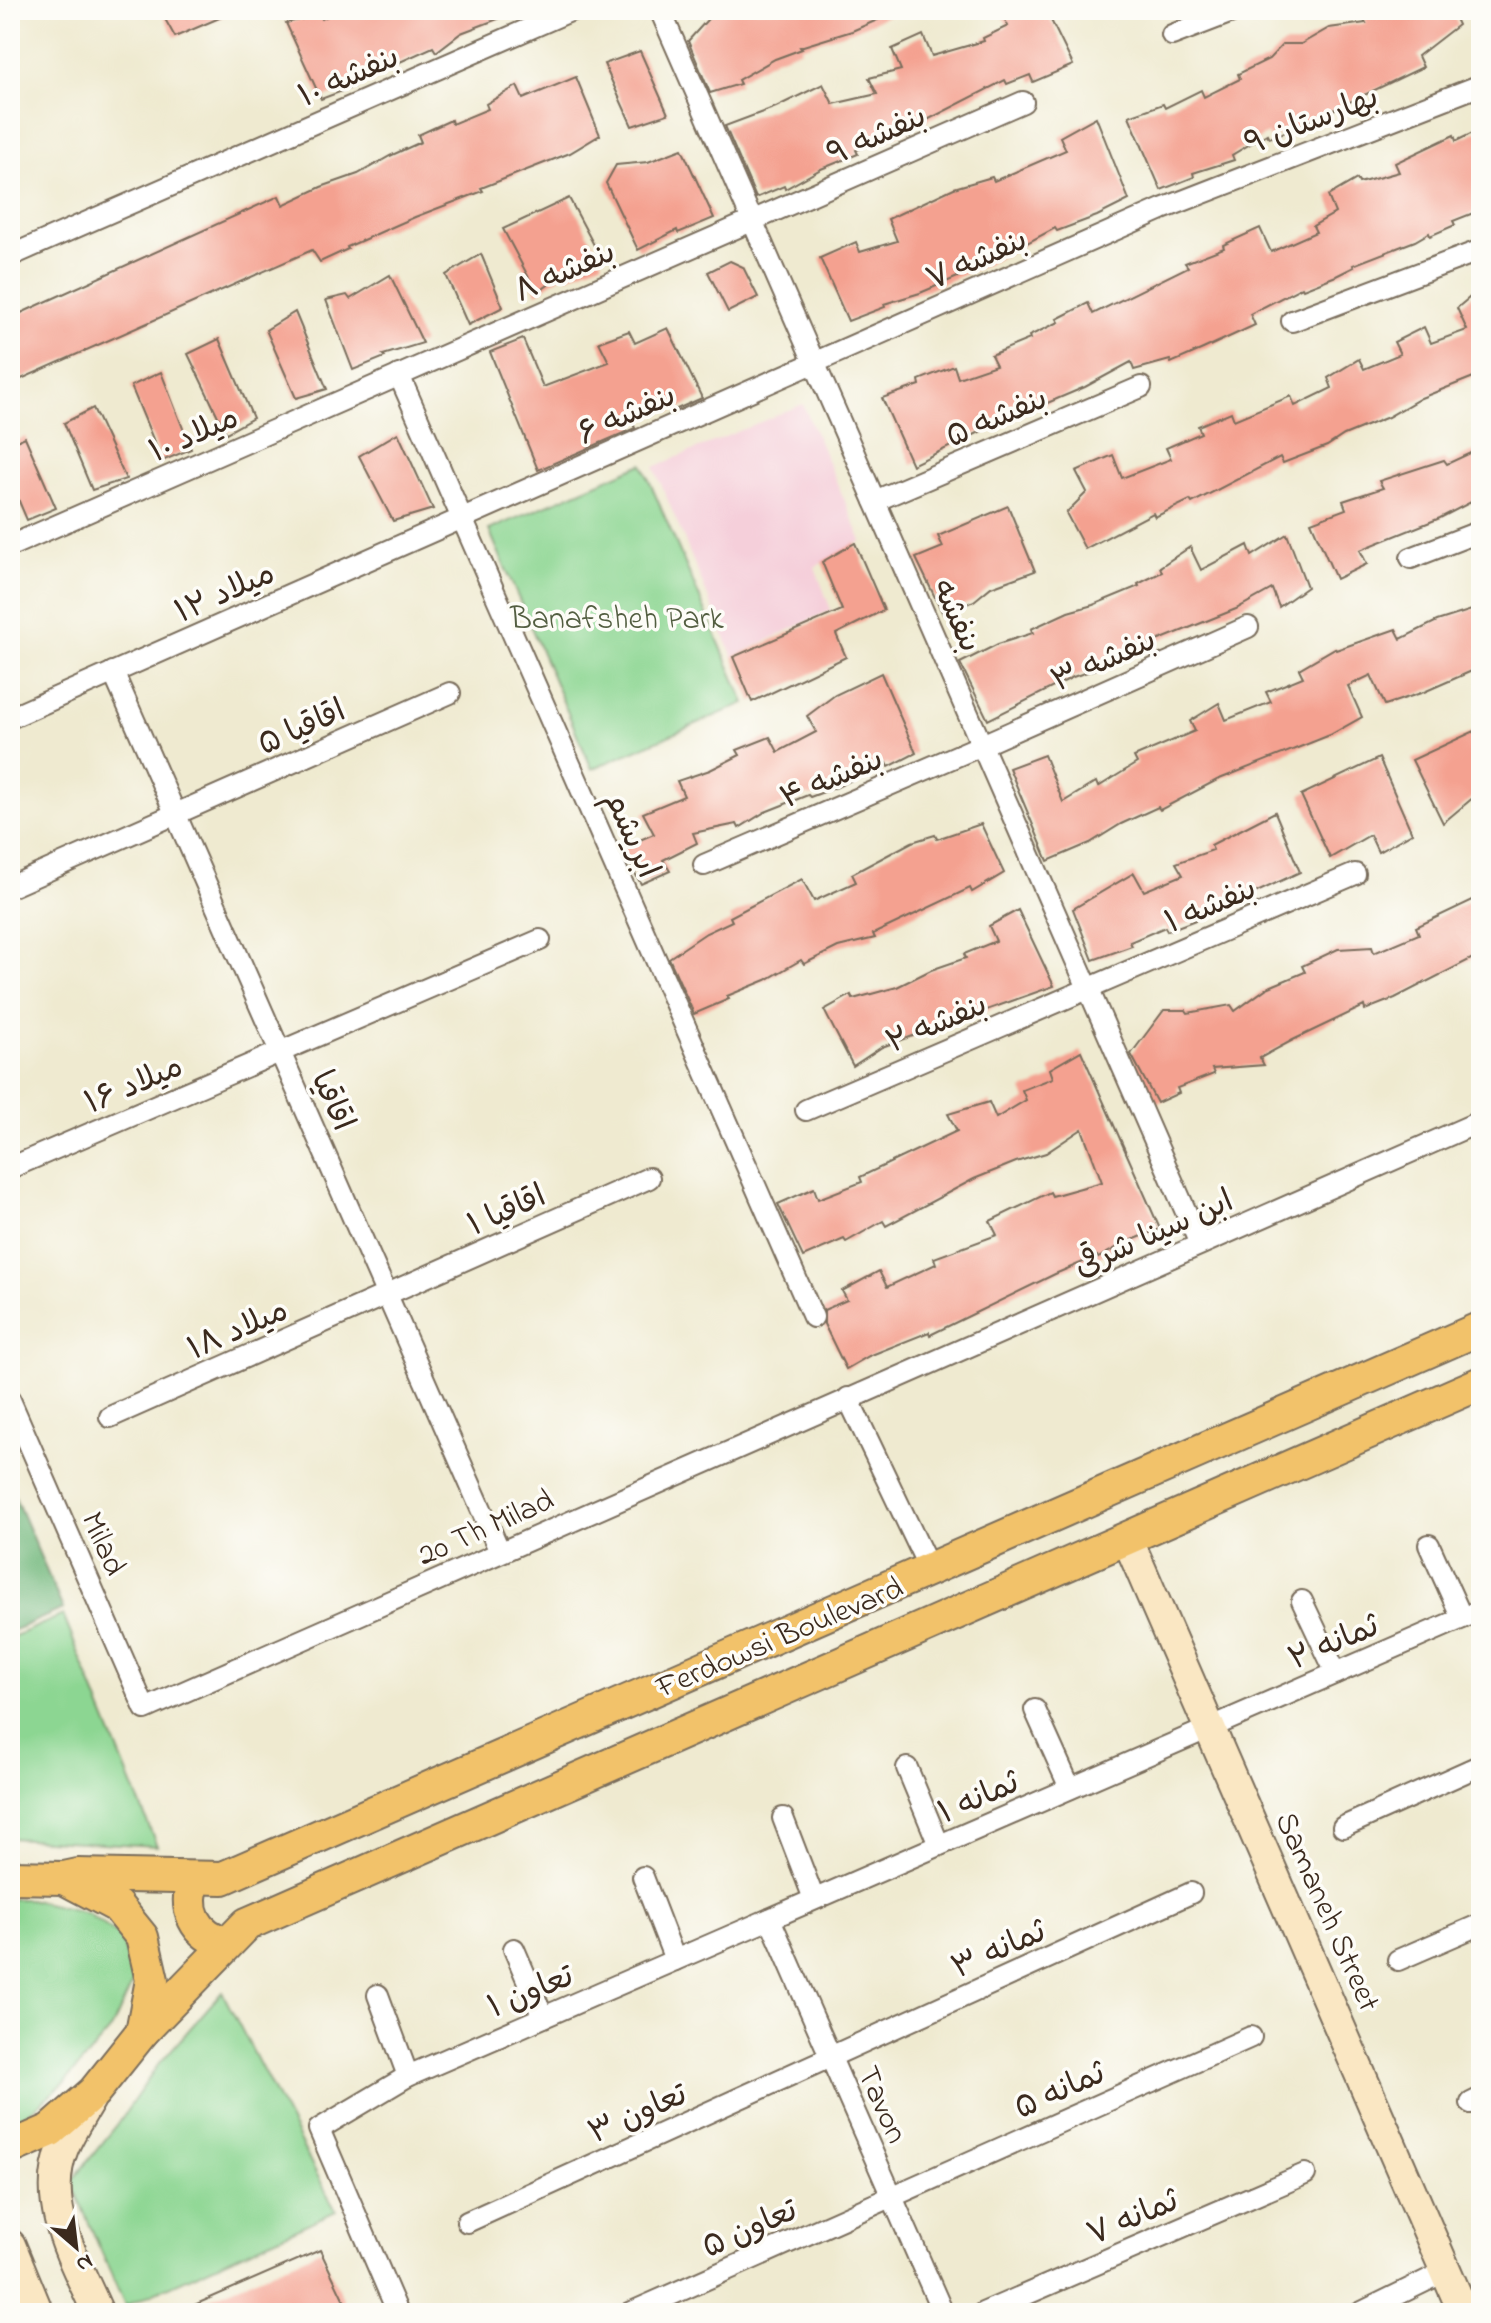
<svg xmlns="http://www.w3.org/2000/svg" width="1491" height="2323" font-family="'Indie Flower','Playpen Sans Arabic',sans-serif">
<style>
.built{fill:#f5cfda}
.green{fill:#8cd692;stroke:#648058;stroke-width:2}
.forest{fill:#71b77c;stroke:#56704d;stroke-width:2}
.building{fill:#f4a190}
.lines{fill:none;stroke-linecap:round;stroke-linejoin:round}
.street-casing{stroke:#7a6d5c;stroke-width:24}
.secondary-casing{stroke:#7a6d5c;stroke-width:34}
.primary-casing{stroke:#7a6d5c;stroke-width:36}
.street{stroke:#fff;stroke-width:20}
.secondary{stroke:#fae7c3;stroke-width:30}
.primary{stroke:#f2c26a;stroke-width:32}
.labels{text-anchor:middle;stroke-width:7;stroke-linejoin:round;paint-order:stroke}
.street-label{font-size:32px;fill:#3b2a1e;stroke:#fdfcf7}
.park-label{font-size:32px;fill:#535e41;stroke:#fdfcf7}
</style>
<rect width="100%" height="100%" fill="#fdfcf7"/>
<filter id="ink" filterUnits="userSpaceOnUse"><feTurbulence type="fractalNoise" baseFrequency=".0125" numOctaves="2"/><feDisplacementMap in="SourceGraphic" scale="16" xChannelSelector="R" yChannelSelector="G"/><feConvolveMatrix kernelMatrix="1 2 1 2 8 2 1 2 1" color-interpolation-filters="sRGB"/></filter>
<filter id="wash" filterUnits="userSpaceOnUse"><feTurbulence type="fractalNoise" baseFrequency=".006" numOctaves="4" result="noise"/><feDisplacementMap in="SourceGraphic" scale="32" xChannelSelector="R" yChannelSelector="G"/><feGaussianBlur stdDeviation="1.8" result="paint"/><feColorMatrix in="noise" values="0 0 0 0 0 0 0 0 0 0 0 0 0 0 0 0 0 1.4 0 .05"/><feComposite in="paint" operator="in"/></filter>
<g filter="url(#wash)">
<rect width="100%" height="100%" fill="#efead0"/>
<path class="built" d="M803 404 862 541 815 567 831 610 733 657 654 467Z"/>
<g class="green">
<path d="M642 464 745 703 592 769 489 530Z"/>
<path d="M63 1615 157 1846 10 1838V1638Z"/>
<path d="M10 1899H29L87 1913 122 1938 133 1982 112 2028 65 2082 30 2112 10 2123Z"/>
<path d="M222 1992 336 2211 125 2306 71 2182 117 2125 158 2065Z"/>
</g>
<path class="forest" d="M10 1486 63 1609 10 1632Z"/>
<g id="blocks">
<g class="building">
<path d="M160 10H238L175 37Z"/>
<path d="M339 10H519V11L461 33 436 52 433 47 351 84 353 87 321 99 286 23 320 15 322 19Z"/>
<path d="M716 10H898V11L852 31 800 47 802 49 775 59 738 80 740 84 710 93 688 41Z"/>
<path d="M1014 10H1046L1073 65 1033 82 1030 75 1007 84 1005 80 896 136 856 150 858 154 821 169 785 189 784 186 756 198 725 126 776 107 823 84 833 104 877 94 869 78 901 70 892 49 923 35 932 56 984 41 983 38 1008 26 1003 16Z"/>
<path d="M1372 10H1451L1458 25 1418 56 1423 67 1293 129 1269 138 1267 134 1232 155 1234 160 1193 173 1194 177 1161 190 1129 116 1163 104 1165 108 1201 90 1204 97 1240 79 1238 74 1269 59 1283 44H1301L1329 28 1366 23 1362 16Z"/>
<path d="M640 51 668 114 632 126 604 64Z"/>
<path d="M576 77 600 135 570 153 481 188 483 191 415 217 347 247 348 249 320 262 312 250 10 384V318L279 196 283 205 321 187 358 174 390 156 421 142 418 135 451 120 452 124 488 109 486 104 517 86 523 99Z"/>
<path d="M1096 117 1129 200 1097 216 1057 231 1055 228 986 265 920 293 884 304 885 307 848 321 820 258 856 242 860 252 897 241 888 219 954 188 992 177 994 181 1066 150 1060 137Z"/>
<path d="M1481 129V210L1453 221 1455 225 1430 236 1429 233 1415 241 1353 265 1354 267 1336 276 1303 289 1302 287 1250 314 1255 325 1203 349 1171 363 1170 360 1134 370 1131 362 1085 387 984 430 912 465 882 398 920 385 919 380 954 366 958 378 996 365 991 355 1030 339 1029 336 1059 322 1057 319 1088 303 1093 314 1188 267 1185 263 1224 248 1223 245 1260 228 1271 252 1316 232 1313 226 1335 213 1328 196 1357 179 1359 183 1399 172 1395 163 1454 135 1456 141Z"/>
<path d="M682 149 714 218 678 233 677 230 638 250 606 183 616 165 648 162Z"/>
<path d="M569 198 603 262 567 277 565 273 537 293 503 229Z"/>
<path d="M481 254 503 307 468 325 446 275Z"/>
<path d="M730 261 743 267 758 297 728 312 708 272Z"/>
<path d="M390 275 423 343 383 355 385 357 353 370 326 300 347 295 350 299Z"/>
<path d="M1481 288V374L1421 398 1388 417 1344 435 1327 446 1283 463 1280 457 1192 503 1190 500 1155 517 1153 513 1085 549 1066 513 1087 492 1076 471 1113 455 1122 478 1171 459 1166 448 1201 433 1198 426 1231 412 1234 420 1291 396 1295 406 1332 388 1328 378 1359 359 1364 369 1400 354 1394 342 1424 327 1431 343 1467 330 1457 308Z"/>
<path d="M295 312 327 389 296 398 266 330Z"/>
<path d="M668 328 702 398 670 412 667 406 631 419 635 428 538 470 490 352 523 339 543 387 609 362 599 342 629 331 635 343Z"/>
<path d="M219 339 253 418 226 433 188 354Z"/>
<path d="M161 372 191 449 162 461 131 386Z"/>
<path d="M93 408 126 479 92 490 64 423Z"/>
<path d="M398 433 433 509 393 521 359 456Z"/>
<path d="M25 437 56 508 27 520 10 480V444Z"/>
<path d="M1481 448V497L1440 518 1360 550 1367 564 1336 579 1311 522 1346 509 1343 501 1383 488 1379 481 1444 460 1447 464Z"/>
<path d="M1008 506 1035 571 991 587 974 601 943 614 916 558 943 547 938 536Z"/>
<path d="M1287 534 1307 587 1279 607 1272 589 1236 609 1122 655 1124 659 1073 677 988 720 960 663 998 644 1033 633 1031 629 1068 612 1093 605 1139 586 1138 584 1162 572 1160 567 1190 547 1201 570 1248 545 1252 556Z"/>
<path d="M855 543 884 610 836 634 846 657 752 702 733 657 842 610 822 562Z"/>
<path d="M1481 607V667L1424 692 1385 705 1371 675 1348 686 1362 717 1330 735 1217 780 1160 810 1158 807 1121 824 1090 843 1048 861 1009 768 1044 755 1063 802 1096 782 1098 787 1137 763 1134 757 1195 731 1190 721 1219 703 1226 720 1271 702 1266 692 1303 677 1299 669 1335 648 1336 650 1396 629 1401 639 1437 621Z"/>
<path d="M881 673 916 753 889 767 887 763 837 787 810 797 808 795 765 812 739 828 737 824 693 833 697 843 663 860 670 871 641 884 621 848 654 834 643 813 684 796 677 781 710 770 740 755 737 750 770 737 778 752 816 732 807 716 835 695Z"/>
<path d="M1481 728V791L1443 823 1412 760Z"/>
<path d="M1379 758 1412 833 1378 852 1370 835 1330 858 1301 795Z"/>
<path d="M1275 812 1300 872 1203 917 1167 931 1165 927 1130 942 1132 946 1093 960 1073 909 1134 873 1144 891 1183 875 1176 863 1213 850 1211 845Z"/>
<path d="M981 824 1004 873 972 892 970 888 873 934 875 938 838 947 804 964 801 960 766 980 727 996 729 999 694 1014 669 958 706 933 732 921 730 917 802 879 814 901 856 882 852 874 912 842 935 835 937 839Z"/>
<path d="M1481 896V954L1395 998 1365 1010 1364 1006 1293 1040 1260 1058 1264 1065 1212 1069 1214 1074 1177 1088 1179 1093 1157 1103 1131 1054 1164 1010H1186L1188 1013 1231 1005 1235 1011 1267 988 1305 972 1302 966 1338 949 1372 947 1374 953 1419 934 1416 927Z"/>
<path d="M1018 910 1054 986 882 1047 853 1066 824 1010 851 995 853 999 897 987 931 970 966 958 964 954 996 941 989 926Z"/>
<path d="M1081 1051 1160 1229 1125 1243 1098 1258 1097 1256 1055 1274 930 1335 929 1332 869 1356 846 1369 824 1324V1310L847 1300 842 1291 879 1271 887 1287 936 1264 934 1258 997 1235 990 1221 1050 1192 1052 1196 1102 1182 1082 1129 1046 1153 1016 1162 974 1179 886 1226 883 1221 846 1242 844 1239 803 1257 778 1204 814 1188 818 1199 862 1182 860 1177 957 1131 948 1114 989 1102 996 1118 1026 1100 1022 1090 1053 1078 1050 1069Z"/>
<path d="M320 2250 350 2313H176Z"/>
</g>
</g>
</g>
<g filter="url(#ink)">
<use href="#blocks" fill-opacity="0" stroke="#7a6d5c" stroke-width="2"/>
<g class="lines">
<defs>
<g id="street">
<path d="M660 10 1200 1244"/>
<path d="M1172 35 1237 10"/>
<path d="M10 256 572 10"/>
<path d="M1292 321 1481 250"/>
<path d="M399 375 813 1317"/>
<path d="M875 501 1141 387"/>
<path d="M10 546 1023 102"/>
<path d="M1411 558 1481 531"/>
<path d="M113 672 500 1552"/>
<path d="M10 718 1162 209 1481 85"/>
<path d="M704 865 982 745 1248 627"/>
<path d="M10 887 450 693"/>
<path d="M806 1110 1355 874"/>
<path d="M10 1168 540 940"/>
<path d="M848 1398 930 1570"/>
<path d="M10 1400 145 1709 1481 1121"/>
<path d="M110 1417 649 1178"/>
<path d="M1429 1545 1462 1618"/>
<path d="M1302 1601 1336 1673"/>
<path d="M1035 1710 1070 1788"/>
<path d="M907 1768 939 1845"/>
<path d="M783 1818 814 1899"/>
<path d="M1343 1827 1481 1765"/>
<path d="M643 1877 675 1960"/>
<path d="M770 1919 943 2313"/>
<path d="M514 1949 543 2017"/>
<path d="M1398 1960 1481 1924"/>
<path d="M378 1995 408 2076"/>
<path d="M1471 2103 1481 2098"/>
<path d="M467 2222 1191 1893"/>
<path d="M398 2313 319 2129 408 2076 1481 1610"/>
<path d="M630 2313 1251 2037"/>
<path d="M983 2313 1305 2174"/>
<path d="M1360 2313 1446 2271"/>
</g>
<g id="secondary">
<path d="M1127 1538 1464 2313"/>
<path d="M90 2099C81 2115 70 2131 63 2148 40 2205 76 2262 98 2313"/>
<path d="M10 2245 38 2313"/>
</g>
<g id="primary">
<path d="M10 1877 64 1878 117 1906 142 1937 152 1980 142 2032"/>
<path d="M64 1878 78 1875 223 1878 1481 1328"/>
<path d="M195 1878C182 1908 195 1936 227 1943"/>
<path d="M10 2148 51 2130 94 2092 142 2032 247 1924 1481 1383"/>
</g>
</defs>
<use href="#street" class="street-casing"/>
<use href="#secondary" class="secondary-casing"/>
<use href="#primary" class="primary-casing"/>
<use href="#street" class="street"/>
<use href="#secondary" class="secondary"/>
<use href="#primary" class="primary"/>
</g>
</g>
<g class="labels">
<g class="street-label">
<text transform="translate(348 75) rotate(-24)" y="11">بنفشه ۱۰</text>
<text transform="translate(1311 119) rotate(-21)" y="11">بهارستان ۹</text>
<text transform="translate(876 134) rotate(-24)" y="11">بنفشه ۹</text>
<text transform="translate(976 258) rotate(-24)" y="11">بنفشه ۷</text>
<text transform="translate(564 270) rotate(-24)" y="11">بنفشه ۸</text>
<text transform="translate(626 413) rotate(-24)" y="11">بنفشه ۶</text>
<text transform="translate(996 416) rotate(-23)" y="11">بنفشه ۵</text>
<text transform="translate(193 433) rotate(-24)" y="11">میلاد ۱۰</text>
<text transform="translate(224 591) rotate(-24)" y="11">میلاد ۱۲</text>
<text transform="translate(958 615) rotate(66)" y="11">بنفشه</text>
<text transform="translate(1103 659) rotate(-24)" y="11">بنفشه ۳</text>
<text transform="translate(301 726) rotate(-24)" y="11">اقاقیا ۵</text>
<text transform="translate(831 777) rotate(-23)" y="11">بنفشه ۴</text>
<text transform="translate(633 834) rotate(66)" y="11">ابریشم</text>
<text transform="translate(1210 904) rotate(-23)" y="11">بنفشه ۱</text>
<text transform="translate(936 1022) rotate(-23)" y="11">بنفشه ۲</text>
<text transform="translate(133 1083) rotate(-23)" y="11">میلاد ۱۶</text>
<text transform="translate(334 1100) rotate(66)" y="11">اقاقیا</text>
<text transform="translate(506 1209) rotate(-24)" y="11">اقاقیا ۱</text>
<text transform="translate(1153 1232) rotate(-24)" y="11">ابن سینا شرقی</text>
<text transform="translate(237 1328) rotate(-24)" y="11">میلاد ۱۸</text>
<text transform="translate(485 1526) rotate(-24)" y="11">20 Th Milad</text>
<text transform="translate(105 1543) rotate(66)" y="11">Milad</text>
<text transform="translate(779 1636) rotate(-23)" y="11">Ferdowsi Boulevard</text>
<text transform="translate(1333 1641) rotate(-23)" y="11">ثمانه ۲</text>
<text transform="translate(978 1796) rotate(-24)" y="11">ثمانه ۱</text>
<text transform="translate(1329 1911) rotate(66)" y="11">Samaneh Street</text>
<text transform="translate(998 1948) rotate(-24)" y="11">ثمانه ۳</text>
<text transform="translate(530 1990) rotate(-23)" y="11">تعاون ۱</text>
<text transform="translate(1059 2089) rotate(-24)" y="11">ثمانه ۵</text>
<text transform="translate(884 2104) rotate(66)" y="11">Tavon</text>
<text transform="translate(637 2112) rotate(-24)" y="11">تعاون ۳</text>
<text transform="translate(1132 2216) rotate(-23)" y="11">ثمانه ۷</text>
<text transform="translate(749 2227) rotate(-24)" y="11">تعاون ۵</text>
</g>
<g class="park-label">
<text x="617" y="628">Banafsheh Park</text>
</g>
</g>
<rect width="1491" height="2323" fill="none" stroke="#fdfcf7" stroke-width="40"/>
<g transform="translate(76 2247) rotate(152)" stroke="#fdfcf7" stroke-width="6" paint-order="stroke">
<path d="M0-6L14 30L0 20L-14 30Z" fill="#3b2a1e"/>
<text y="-12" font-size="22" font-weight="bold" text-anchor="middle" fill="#3b2a1e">N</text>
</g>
</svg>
